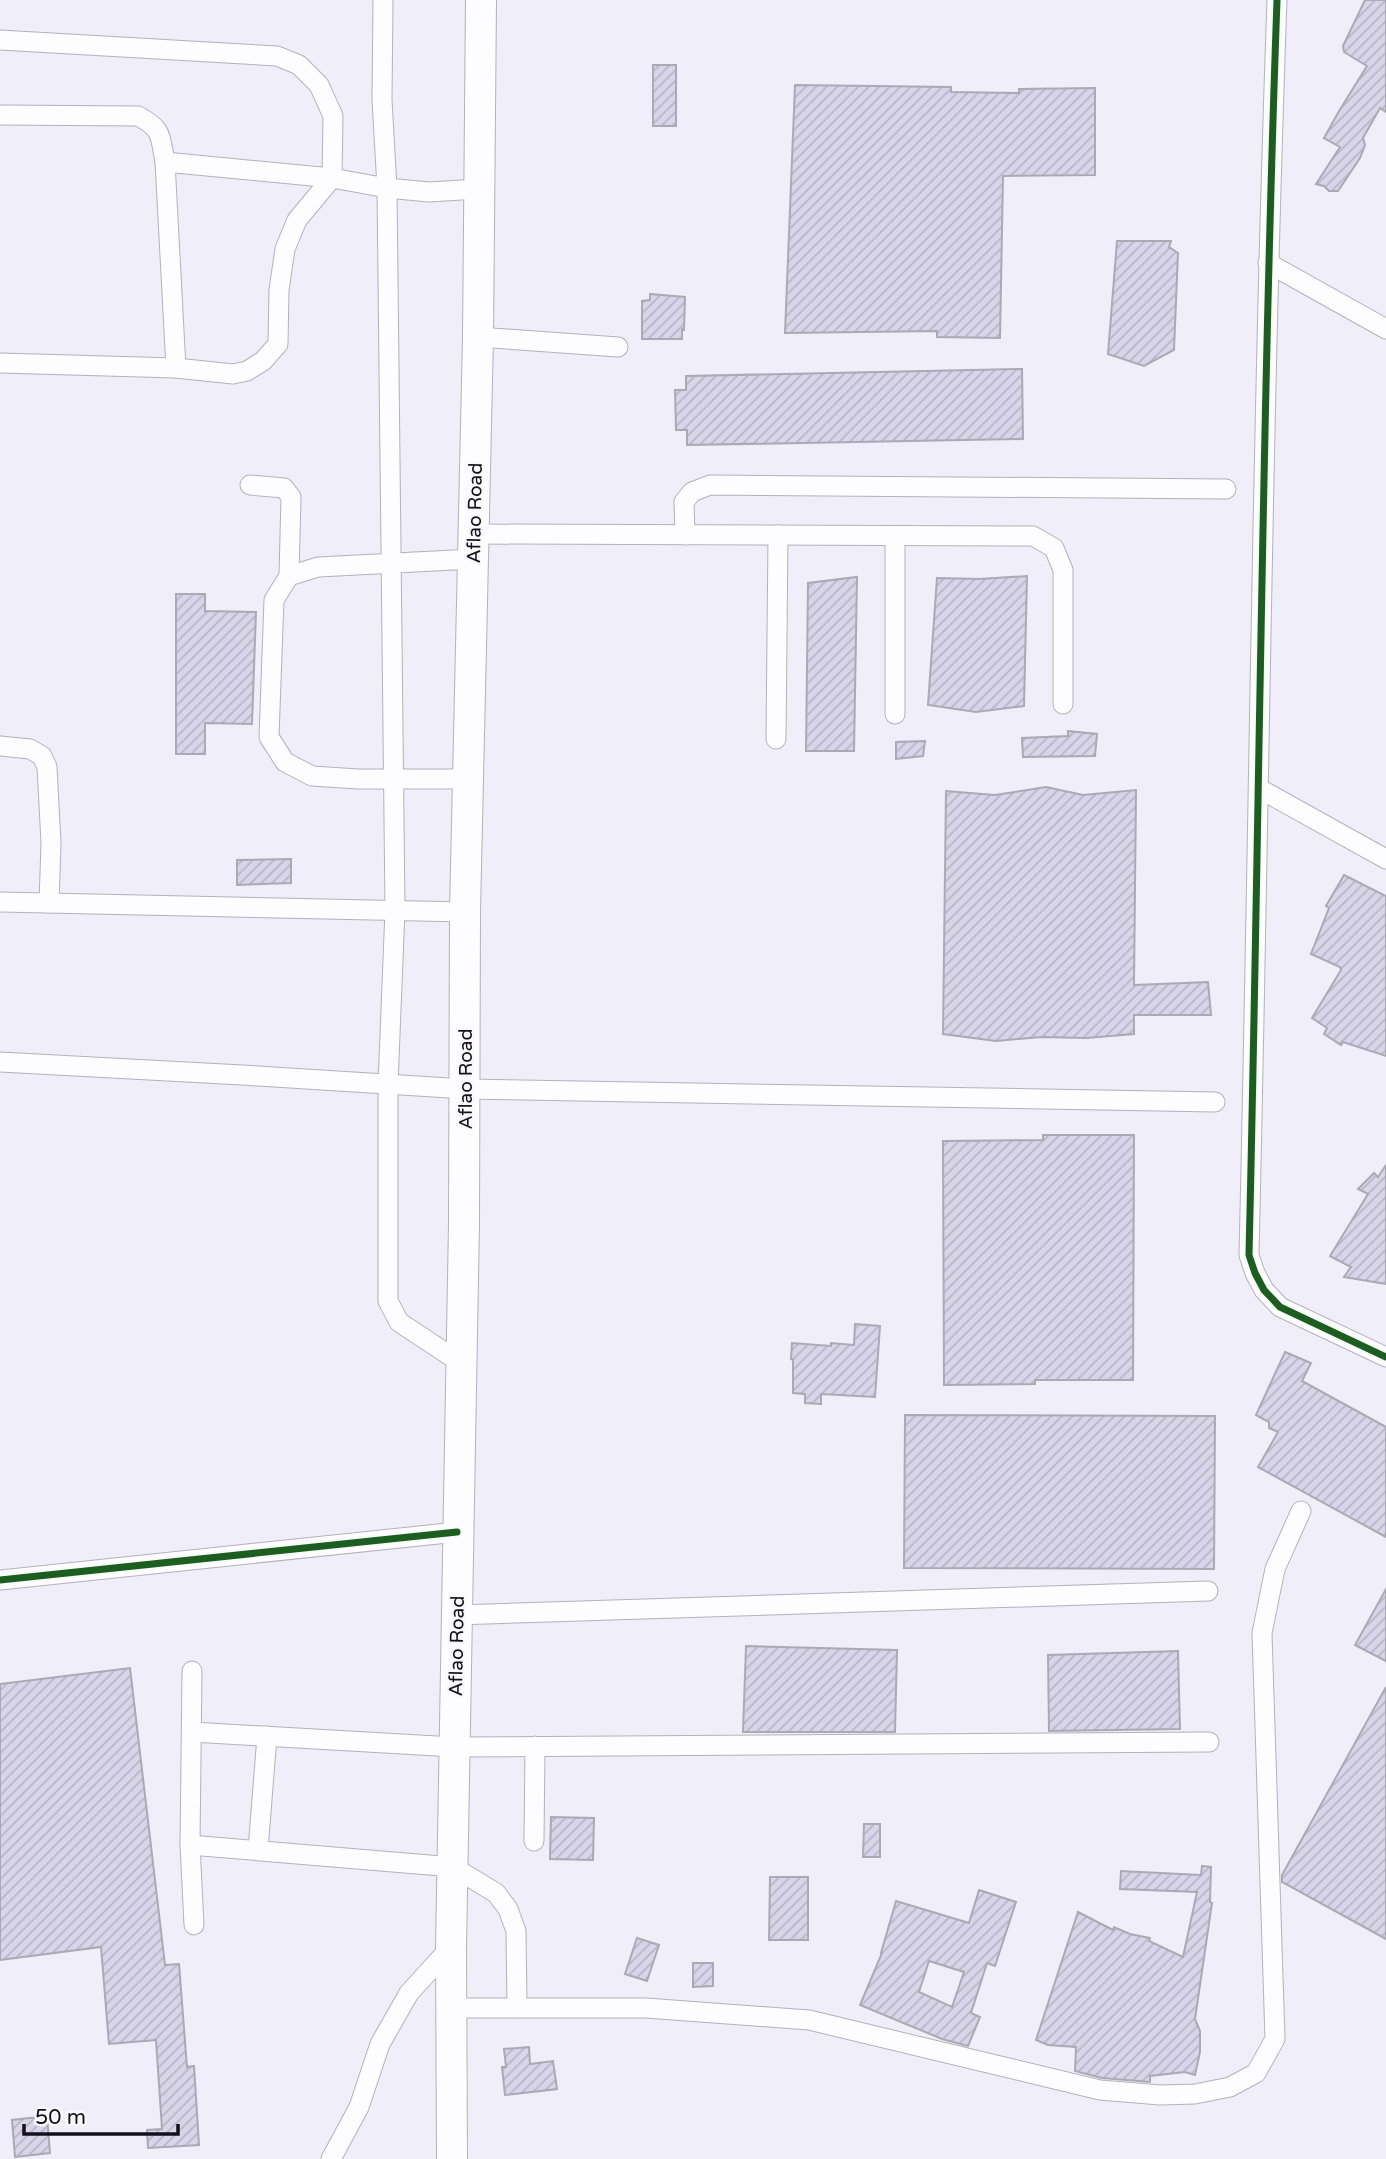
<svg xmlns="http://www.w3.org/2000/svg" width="1386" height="2159" font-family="'Varela Round',sans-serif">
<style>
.building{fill:url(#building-hatch);stroke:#aba9b3;stroke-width:2;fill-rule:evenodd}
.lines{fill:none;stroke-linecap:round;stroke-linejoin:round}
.minor-casing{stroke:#b4b1bc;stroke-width:21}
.highway-casing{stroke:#b4b1bc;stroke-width:32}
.minor{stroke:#fdfcfe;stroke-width:19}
.highway{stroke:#fdfcfe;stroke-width:30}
.cycleway-casing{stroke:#f9f9f9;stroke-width:11}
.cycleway{stroke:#1b5e20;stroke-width:7}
.labels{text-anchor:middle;stroke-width:5;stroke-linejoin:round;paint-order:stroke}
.street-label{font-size:19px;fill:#14111d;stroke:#f9f9f9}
</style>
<defs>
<pattern id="building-hatch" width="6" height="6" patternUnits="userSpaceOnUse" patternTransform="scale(1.75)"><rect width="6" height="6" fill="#d8d4e9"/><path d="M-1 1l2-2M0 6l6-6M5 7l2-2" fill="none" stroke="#b8b5c7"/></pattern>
</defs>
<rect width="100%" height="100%" fill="#f0eef9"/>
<g class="building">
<path d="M1365 0H1386V112L1380 108 1363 138 1365 145 1360 158 1338 191H1329L1324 186 1316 184 1340 147 1324 138 1339 111 1367 66 1344 52 1343 46Z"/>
<rect x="653" y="65" width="23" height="61"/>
<path d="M795 85 951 87V92L1019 93V89L1095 88V175L1003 176 1000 338 937 337V331L785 333Z"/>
<path d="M1117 241H1171L1169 247 1178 253 1174 350 1144 366 1108 354Z"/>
<path d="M650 294 685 297 684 330 682 329V339H642V301L650 300Z"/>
<path d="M1022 369 1023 439 687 445V430H676L675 390H686V376Z"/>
<path d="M1027 576 1024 706 976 712 928 705 937 578 980 579Z"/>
<path d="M857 577 854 751H806L808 583Z"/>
<path d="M176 594H205V611L256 612 252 724 205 723V754H176Z"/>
<path d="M1068 731 1097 734 1095 756 1023 757 1022 738 1068 736Z"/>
<path d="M925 741 923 756 896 759V742Z"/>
<path d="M1046 787 1083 795 1136 790 1134 985 1208 982 1211 1015H1134V1034L1086 1038 1041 1037 996 1041 943 1034 946 791 995 795Z"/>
<path d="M291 859V883L237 885V860Z"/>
<path d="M1344 875 1386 896V1056L1343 1042 1341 1045 1324 1034 1327 1028 1312 1018 1341 970 1340 967 1311 954 1329 908 1326 906Z"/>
<path d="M1043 1135H1134L1133 1380H1035V1384L944 1385 943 1141 1043 1140Z"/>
<path d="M1386 1165V1284L1344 1277 1351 1267 1330 1256 1368 1194 1358 1189 1374 1173 1378 1177Z"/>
<path d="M855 1324 880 1326 875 1397 821 1394V1404L805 1403V1394L793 1393V1360L791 1359 792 1343 831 1346V1343L854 1345Z"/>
<path d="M1285 1352 1311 1363 1302 1381 1386 1427V1537L1258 1467 1278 1432 1269 1428V1422L1256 1415Z"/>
<path d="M905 1415 1215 1416 1214 1569 904 1568Z"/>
<path d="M1386 1589V1661L1355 1645Z"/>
<path d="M746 1646 897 1650 895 1732H743Z"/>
<path d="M1178 1651 1180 1729 1049 1731 1048 1655Z"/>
<path d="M130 1668 165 1965 179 1964 187 2067 194 2066 199 2145 148 2148 147 2130 162 2129 156 2040 109 2044 101 1947 0 1960V1684Z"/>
<path d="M1386 1687V1939L1282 1882V1875Z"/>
<path d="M551 1817 594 1818 593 1860 550 1859Z"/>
<path d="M864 1824H880V1857H863Z"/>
<path d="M1202 1866 1211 1867 1210 1902 1212 1903 1195 2019 1200 2031V2052L1195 2075 1185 2072 1150 2076V2082L1102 2078 1075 2071 1076 2047 1048 2045 1036 2040 1078 1912 1113 1930 1114 1927 1130 1934 1150 1938 1149 1941 1183 1957 1197 1892 1120 1889 1121 1871 1201 1875Z"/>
<path d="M770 1877H808V1940H769Z"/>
<path d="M979 1890 1016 1902 995 1966 987 1963 971 2013 980 2017 968 2046 942 2039 860 2005 882 1953H881L896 1901 969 1923ZM929 1961 964 1972 952 2007 919 1992Z"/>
<path d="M637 1938 659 1945 647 1981 625 1974Z"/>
<path d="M693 1963H713V1986L693 1987Z"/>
<path d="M529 2047 530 2064 553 2061 557 2089 505 2095 502 2067H506L504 2049Z"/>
<path d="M47 2116 50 2153 15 2157 12 2120Z"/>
</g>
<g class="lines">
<defs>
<g id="minor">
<path d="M383 0 382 100 387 188 395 910 388 1085V1301L399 1322 461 1363"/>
<path d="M1277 0C1262 418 1259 837 1249 1255L1255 1273 1264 1290 1280 1307 1386 1357"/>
<path d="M0 40 277 56 299 65 319 85 333 116 332 178 297 220 285 249 279 290 278 344 263 361 247 371 233 374 176 368 0 363"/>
<path d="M0 115 138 116C163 129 160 136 165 162"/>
<path d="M1268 263 1386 329"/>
<path d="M478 337 618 347"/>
<path d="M176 368 165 162 332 178 387 188 429 192 478 189"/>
<path d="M250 485 284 488 291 497 289 576"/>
<path d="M474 534 1033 536 1054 548 1063 570V704"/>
<path d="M685 535 684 502 692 492 710 485 1226 489"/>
<path d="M895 714V536"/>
<path d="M776 739 778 535"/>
<path d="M0 746 30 749 42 756 47 767 51 843 49 903"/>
<path d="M467 779H358L312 776 285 762 269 737 274 600 289 576 318 567 473 559"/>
<path d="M1260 789 1386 859"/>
<path d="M0 902 465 912"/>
<path d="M0 1062 242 1075 465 1089 1215 1102"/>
<path d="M0 1580 457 1532"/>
<path d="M456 1615 1208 1591"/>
<path d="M192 1671 190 1845 194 1925"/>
<path d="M192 1732 454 1747 1209 1742"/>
<path d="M534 1841 535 1746"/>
<path d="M190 1845 453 1867 496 1893 508 1909 516 1931 517 2008"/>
<path d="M258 1850 267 1736"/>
<path d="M452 2008H646L809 2020 1100 2090 1160 2095 1195 2094 1230 2087 1256 2073 1275 2039 1262 1633 1275 1569 1301 1511"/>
<path d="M331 2159 359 2107 380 2044 409 1993 451 1947"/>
</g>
<path id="highway" d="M452 2159 451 1947 464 1223 465 912 478 337 481 0"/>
</defs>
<use href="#minor" class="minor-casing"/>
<use href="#highway" class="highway-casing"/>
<use href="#minor" class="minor"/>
<use href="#highway" class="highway"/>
<defs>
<g id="cycleway">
<path d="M1277 0C1262 418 1259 837 1249 1255L1255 1273 1264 1290 1280 1307 1386 1357"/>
<path d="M0 1580 457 1532"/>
</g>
</defs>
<use href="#cycleway" class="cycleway-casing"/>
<use href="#cycleway" class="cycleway"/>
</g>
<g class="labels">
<g class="street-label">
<text transform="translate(474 513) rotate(-89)" y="7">Aflao Road</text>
<text transform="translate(465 1079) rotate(-90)" y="7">Aflao Road</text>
<text transform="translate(456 1646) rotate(-89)" y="7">Aflao Road</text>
</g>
</g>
<path d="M24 2124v10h154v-10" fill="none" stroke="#14111d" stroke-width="3.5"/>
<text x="35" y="2124" font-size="21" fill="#14111d" stroke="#f9f9f9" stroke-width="5" paint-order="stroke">50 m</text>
</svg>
